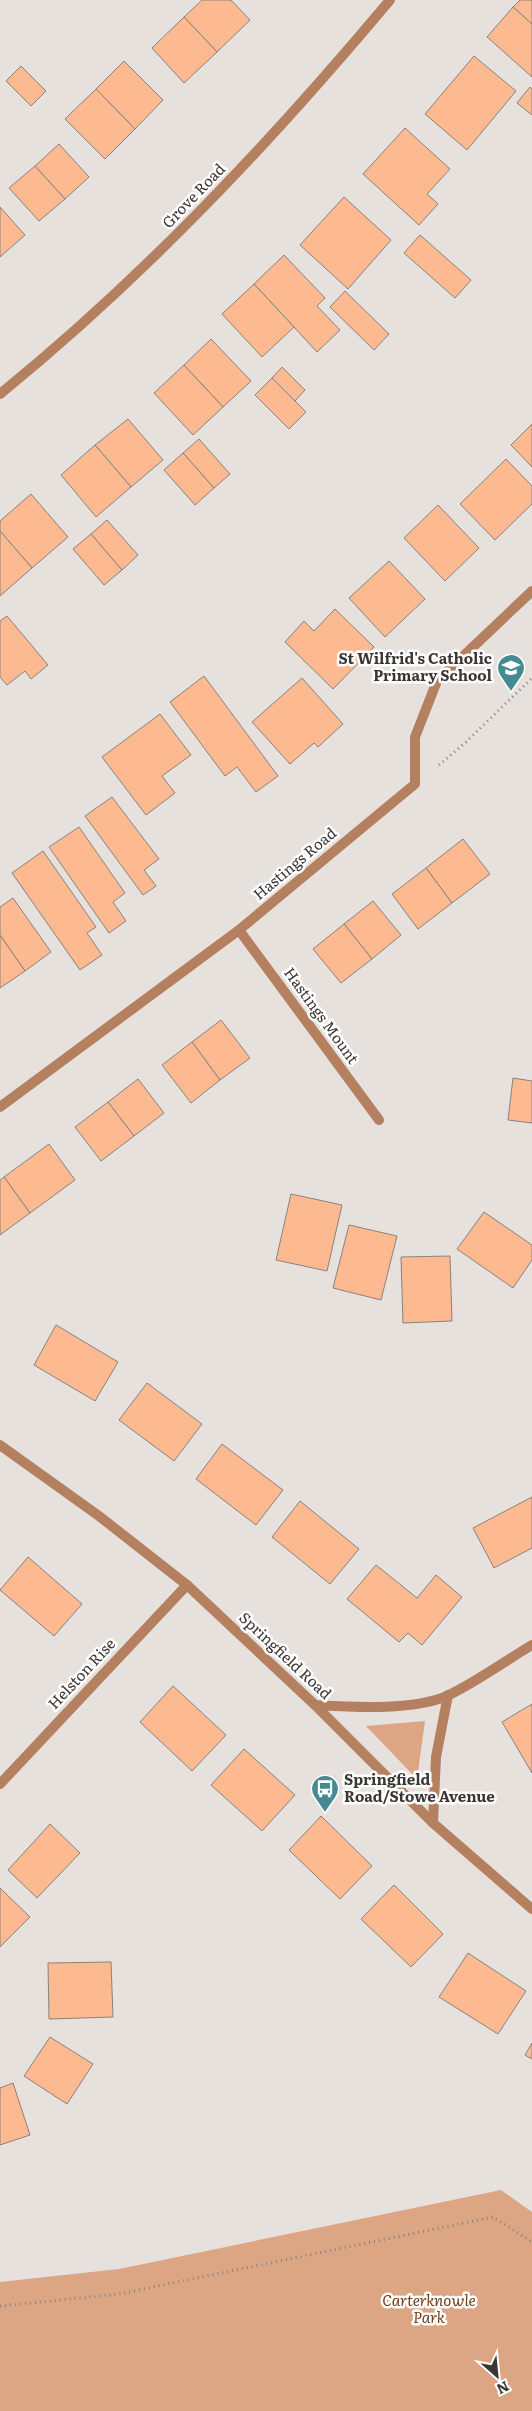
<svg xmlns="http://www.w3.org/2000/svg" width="532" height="2411" font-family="Literata,serif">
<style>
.green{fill:#dca685}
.building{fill:#fdba91;stroke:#87827f}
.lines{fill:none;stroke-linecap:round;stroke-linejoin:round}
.path{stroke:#878381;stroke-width:3;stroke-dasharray:1 4;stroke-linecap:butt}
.street{stroke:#b5805f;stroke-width:10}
.labels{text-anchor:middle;stroke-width:5;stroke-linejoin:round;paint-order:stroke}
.street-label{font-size:15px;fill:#393635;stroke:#fff}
.poi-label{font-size:15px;font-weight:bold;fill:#393635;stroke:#fff;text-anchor:end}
.park-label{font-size:15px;font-style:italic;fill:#703b16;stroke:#fff}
</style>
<rect width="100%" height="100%" fill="#e7e1de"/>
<g class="green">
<path d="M425 1721 417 1779 366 1726Z"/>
<path d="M501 2190 532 2212V2411H0V2282L119 2269Z"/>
</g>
<g class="building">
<path d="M202 0H231L250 20 217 52 184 17Z"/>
<path d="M520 0H532V24L513 7Z"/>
<path d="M513 7 532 24V77L487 37Z"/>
<path d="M184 17 217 52 184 83 152 48Z"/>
<path d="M474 56 516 91 467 150 425 114Z"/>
<path d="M124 61 163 100 135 129 96 89Z"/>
<path d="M21 66 46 91 31 106 6 81Z"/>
<path d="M530 87 532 89V115L517 103Z"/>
<path d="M96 89 135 129 105 159 65 119Z"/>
<path d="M405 128 450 169 427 194 438 204 419 225 363 174Z"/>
<path d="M59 144 89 177 65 199 35 166Z"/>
<path d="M35 166 65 199 39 221 9 188Z"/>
<path d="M344 197 391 240 348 289 300 245Z"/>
<path d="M0 207 25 235 0 257Z"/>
<path d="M420 235 471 280 455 298 404 253Z"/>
<path d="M284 255 325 298 317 306 340 330 317 352 254 284Z"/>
<path d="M254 284 294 327 262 357 222 314Z"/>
<path d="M345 291 389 334 374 350 330 307Z"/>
<path d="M211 339 251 381 223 407 184 365Z"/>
<path d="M184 365 223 407 193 435 154 393Z"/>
<path d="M282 367 305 390 295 401 272 378Z"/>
<path d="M272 378 306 412 289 429 255 395Z"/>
<path d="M128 419 163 460 131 487 95 445Z"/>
<path d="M532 424V467L511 445Z"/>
<path d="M199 439 230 474 214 488 183 453Z"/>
<path d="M95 445 131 487 96 517 61 475Z"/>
<path d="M183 453 214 488 195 505 164 470Z"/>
<path d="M506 459 532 486V504L495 540 460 504Z"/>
<path d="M31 494 68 537 32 568 0 531V521Z"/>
<path d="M438 505 479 548 445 581 404 538Z"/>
<path d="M107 520 138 555 122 570 91 534Z"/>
<path d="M0 531 32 568 0 596Z"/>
<path d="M91 534 122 570 104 585 73 549Z"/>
<path d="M389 561 425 599 385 637 349 598Z"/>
<path d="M335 609 374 647 333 689 285 642 304 621 314 631Z"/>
<path d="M7 616 48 665 31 679 25 671 7 685 0 677V621Z"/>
<path d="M204 676 278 776 256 792 237 767 225 776 170 702Z"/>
<path d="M302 678 343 724 318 747 314 743 290 764 252 722Z"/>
<path d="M160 714 191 755 162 776 175 793 146 815 102 757Z"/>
<path d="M112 797 159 859 144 870 156 886 143 895 85 816Z"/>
<path d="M79 827 125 893 113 902 126 921 109 933 49 847Z"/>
<path d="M463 839 490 874 452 903 426 868Z"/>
<path d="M43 851 96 927 87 933 102 955 80 970 12 873Z"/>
<path d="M426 868 452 903 418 929 392 894Z"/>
<path d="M13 898 51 952 25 971 0 935V907Z"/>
<path d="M373 901 401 935 372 959 344 924Z"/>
<path d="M344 924 372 959 341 983 313 949Z"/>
<path d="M0 935 25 971 0 988Z"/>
<path d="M221 1020 250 1058 220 1080 192 1042Z"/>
<path d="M192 1042 220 1080 191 1103 162 1065Z"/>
<path d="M513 1078 532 1081V1123L508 1120Z"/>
<path d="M138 1079 164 1113 134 1136 108 1102Z"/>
<path d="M108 1102 134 1136 101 1161 75 1127Z"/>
<path d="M49 1144 75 1180 30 1213 4 1177Z"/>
<path d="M4 1177 30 1213 0 1235V1180Z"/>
<path d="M291 1194 342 1205 327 1271 276 1260Z"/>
<path d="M484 1212 532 1245V1260L513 1288 457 1249Z"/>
<path d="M349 1225 397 1236 381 1300 333 1288Z"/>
<path d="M450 1256 452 1321 403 1323 401 1257Z"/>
<path d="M56 1325 118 1362 95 1401 34 1365Z"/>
<path d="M147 1383 202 1424 174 1461 119 1420Z"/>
<path d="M222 1444 283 1490 256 1525 196 1479Z"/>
<path d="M532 1497V1548L494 1568 473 1528Z"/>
<path d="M300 1501 359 1549 330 1584 272 1537Z"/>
<path d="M28 1557 82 1604 54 1636 0 1590Z"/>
<path d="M376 1565 417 1598 436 1575 462 1597 422 1645 408 1633 399 1642 347 1599Z"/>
<path d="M173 1686 226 1735 192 1771 140 1722Z"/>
<path d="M532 1704V1773L502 1722Z"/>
<path d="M244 1749 295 1795 262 1831 211 1785Z"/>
<path d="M321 1816 372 1866 340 1899 289 1850Z"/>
<path d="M50 1824 80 1853 37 1898 8 1870Z"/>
<path d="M394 1885 443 1934 411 1967 361 1919Z"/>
<path d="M0 1888 30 1917 0 1947Z"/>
<path d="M468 1953 526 1991 498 2034 439 1997Z"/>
<path d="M111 1962 113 2017 49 2019 48 1963Z"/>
<path d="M50 2037 93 2064 67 2104 24 2076Z"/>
<path d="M532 2043V2059L525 2055Z"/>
<path d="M13 2083 30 2135 0 2145V2088Z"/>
</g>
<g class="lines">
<g class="path">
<path d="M439 765 466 742 532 678"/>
<path d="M0 2306 119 2294 493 2217 532 2242"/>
</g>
<g class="street">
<path d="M0 394C145 276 270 143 390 0"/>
<path d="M239 930 379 1120"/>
<path d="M0 1107 239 930 415 784V737L437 681 532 591"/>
<path d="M0 1445 99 1516 187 1585 315 1705 433 1823 532 1909"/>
<path d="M315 1705C352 1707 416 1711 449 1695 478 1681 505 1661 532 1645"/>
<path d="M0 1784 187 1585"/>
<path d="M433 1823 436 1757 448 1695"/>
</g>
</g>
<defs>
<symbol id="school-pin" viewBox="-11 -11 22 30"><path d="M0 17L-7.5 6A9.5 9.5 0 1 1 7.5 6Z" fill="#438b90" stroke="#fff"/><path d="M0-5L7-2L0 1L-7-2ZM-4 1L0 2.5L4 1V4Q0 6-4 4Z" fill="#fff"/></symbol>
<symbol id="bus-pin" viewBox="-11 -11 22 30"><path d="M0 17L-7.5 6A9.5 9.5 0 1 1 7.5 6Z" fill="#438b90" stroke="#fff"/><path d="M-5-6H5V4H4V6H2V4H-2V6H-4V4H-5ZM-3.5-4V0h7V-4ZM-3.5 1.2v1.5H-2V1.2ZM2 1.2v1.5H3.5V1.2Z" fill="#fff"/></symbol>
</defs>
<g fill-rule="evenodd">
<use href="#school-pin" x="495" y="652" width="32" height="43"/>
<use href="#bus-pin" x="309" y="1773" width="32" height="43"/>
</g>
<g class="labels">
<g class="street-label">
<text transform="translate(194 196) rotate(-46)" y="5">Grove Road</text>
<text transform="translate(295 864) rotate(-40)" y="5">Hastings Road</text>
<text transform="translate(321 1016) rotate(54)" y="5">Hastings Mount</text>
<text transform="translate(285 1656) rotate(43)" y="5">Springfield Road</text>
<text transform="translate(82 1674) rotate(-47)" y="5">Helston Rise</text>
</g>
<g class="poi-label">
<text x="492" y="664">St Wilfrid's Catholic<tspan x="492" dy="17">Primary School</tspan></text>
<text x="344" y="1785" text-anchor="start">Springfield<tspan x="344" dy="17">Road/Stowe Avenue</tspan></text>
</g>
<g class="park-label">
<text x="429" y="2306">Carterknowle<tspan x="429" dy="17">Park</tspan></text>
</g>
</g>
<g transform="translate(497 2376) rotate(153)" stroke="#ffffff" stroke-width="4" paint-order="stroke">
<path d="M0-4L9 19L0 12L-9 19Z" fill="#393635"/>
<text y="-8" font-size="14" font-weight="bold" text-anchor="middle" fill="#393635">N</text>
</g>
</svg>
